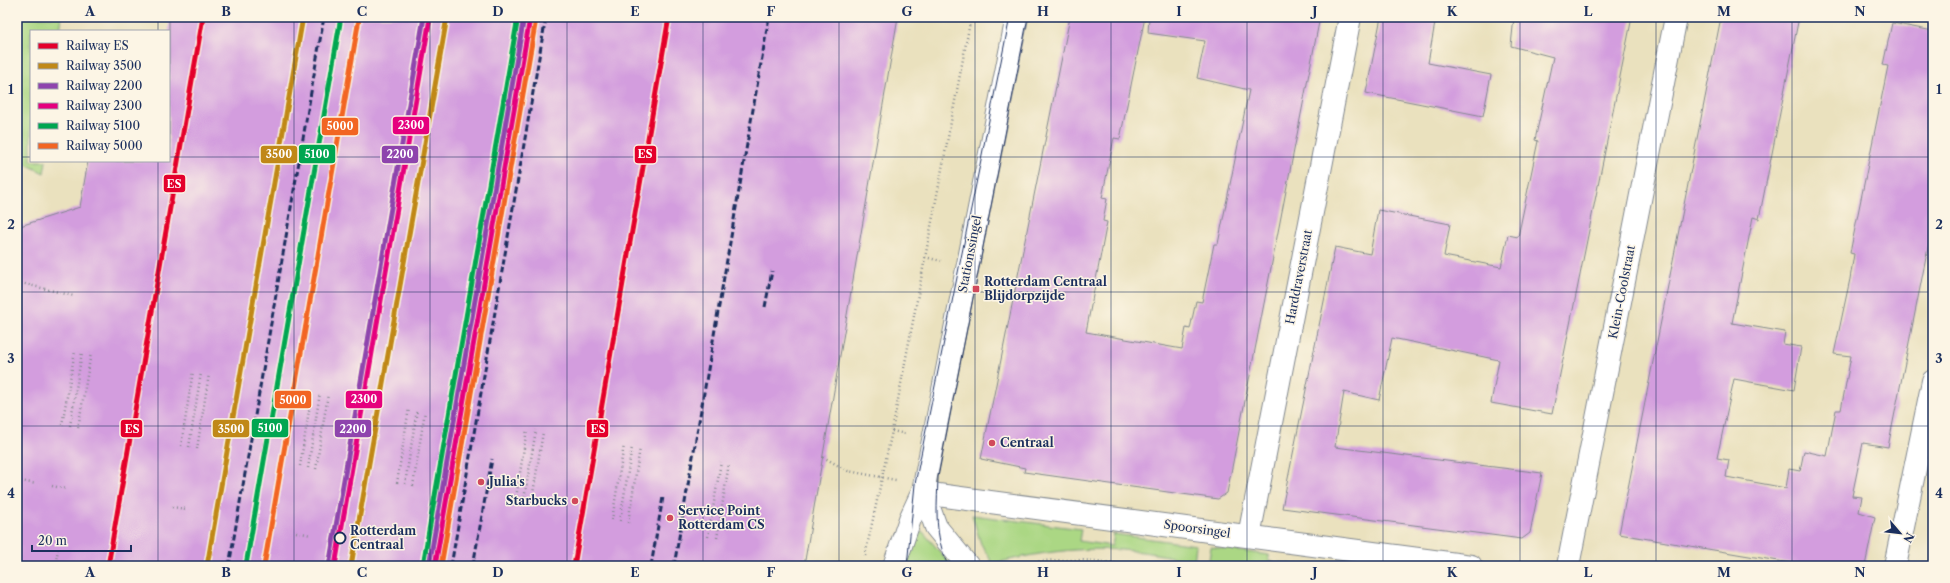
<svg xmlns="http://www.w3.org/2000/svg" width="1950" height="583" font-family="'Libre Caslon Text',serif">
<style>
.green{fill:#abd784;stroke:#638371}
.building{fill:#d39dde}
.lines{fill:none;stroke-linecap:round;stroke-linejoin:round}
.street-casing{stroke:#82888e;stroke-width:24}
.path{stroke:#82888e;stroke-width:2.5;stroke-dasharray:1 3;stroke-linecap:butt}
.street{stroke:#fff;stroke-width:22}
.tram{stroke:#1b2f5e;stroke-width:1}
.rail{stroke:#1b2f5e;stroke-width:3;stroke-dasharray:6 3;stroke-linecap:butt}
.rail-1-casing{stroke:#fcf5e5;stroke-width:8}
.rail-2-casing{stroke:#fcf5e5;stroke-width:8}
.rail-3-casing{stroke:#fcf5e5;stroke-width:8}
.rail-4-casing{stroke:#fcf5e5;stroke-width:8}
.rail-5-casing{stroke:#fcf5e5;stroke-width:8}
.rail-6-casing{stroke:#fcf5e5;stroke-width:8}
.rail-1{stroke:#e4002b;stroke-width:5}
.rail-2{stroke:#c08818;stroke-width:5}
.rail-3{stroke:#8e44ad;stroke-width:5}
.rail-4{stroke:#e5007d;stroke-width:5}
.rail-5{stroke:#00a651;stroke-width:5}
.rail-6{stroke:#f26522;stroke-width:5}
.grid{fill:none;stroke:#1b2f5e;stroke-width:1;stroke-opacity:0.55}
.poi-dot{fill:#d1495b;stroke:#fcf5e5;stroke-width:1.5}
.stop-dot{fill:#fcf5e5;stroke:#1b2f5e;stroke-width:2}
.labels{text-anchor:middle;stroke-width:3;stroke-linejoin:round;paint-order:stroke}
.street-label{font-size:12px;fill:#1b2f5e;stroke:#fcf5e5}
.poi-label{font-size:12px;font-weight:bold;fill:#1b2f5e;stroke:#fcf5e5;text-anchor:start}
.stop-label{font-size:12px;font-weight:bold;fill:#1b2f5e;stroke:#fcf5e5;text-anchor:start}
.line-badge{stroke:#fcf5e5;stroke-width:1.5}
.badge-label{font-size:11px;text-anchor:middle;font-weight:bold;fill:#fff}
.neatline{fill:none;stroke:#1b2f5e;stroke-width:1.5}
.grid-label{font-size:13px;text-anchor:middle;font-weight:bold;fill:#1b2f5e}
</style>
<rect width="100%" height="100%" fill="#fcf5e5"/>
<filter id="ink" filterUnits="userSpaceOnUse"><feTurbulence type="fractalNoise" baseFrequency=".025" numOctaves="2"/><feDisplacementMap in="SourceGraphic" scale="8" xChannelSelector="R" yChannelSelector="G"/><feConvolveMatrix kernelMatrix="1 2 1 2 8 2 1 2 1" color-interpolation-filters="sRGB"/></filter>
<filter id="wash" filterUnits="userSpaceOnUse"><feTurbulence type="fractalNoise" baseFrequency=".012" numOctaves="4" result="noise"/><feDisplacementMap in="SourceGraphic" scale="16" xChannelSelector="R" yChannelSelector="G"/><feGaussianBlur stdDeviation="0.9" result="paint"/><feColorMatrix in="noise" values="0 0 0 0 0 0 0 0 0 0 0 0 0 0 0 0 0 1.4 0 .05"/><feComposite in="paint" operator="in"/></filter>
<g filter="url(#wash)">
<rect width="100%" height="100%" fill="#eae1be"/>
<g class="green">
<path d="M17 17H62L60 31H31V161H46L44 173 17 160Z"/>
<path d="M972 515 1081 529 1079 541 1112 546 1114 534 1196 545 1194 563C1128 543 1059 546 993 564L981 544Z"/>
<path d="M923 532 952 566H899L917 533Z"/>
<path d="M1211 547 1269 555V561L1303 566H1208Z"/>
</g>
<g id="blocks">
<g class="building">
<path d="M169 17H898L804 566H17V227L80 207 88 161H169Z"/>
<path d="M1070 17H1145L1120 139 1114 138 1102 198 1107 199 1103 221 1107 222 1086 332 1182 349 1186 328 1190 329 1196 301 1202 302 1214 244H1218L1249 90 1197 78 1205 41 1148 33 1149 17H1320L1227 493 1218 499 1024 472 1025 468 981 459Z"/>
<path d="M1381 17H1436L1428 63 1491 75 1483 116 1366 93Z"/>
<path d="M1514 17H1632L1552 414 1491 403 1499 360 1392 338 1379 400 1344 392 1335 447 1542 473 1530 533 1522 539 1282 508 1335 247 1370 254 1378 210 1450 224 1444 256 1501 267 1508 235 1518 237 1538 141 1535 140 1553 57 1511 46Z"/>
<path d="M1721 17H1799L1759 219 1753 217 1732 323 1785 332 1783 344 1801 347 1794 390 1734 379 1717 458 1729 460 1726 477 1786 488 1789 469 1800 471 1804 451 1827 456 1836 410H1841L1851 356 1834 354 1850 279 1854 254 1850 253 1888 66 1883 65 1892 23 1933 31V223L1888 447 1863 443 1852 496 1862 497 1859 512 1875 517 1865 566H1839L1825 564 1823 566H1808L1619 534Z"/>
</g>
</g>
</g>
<g filter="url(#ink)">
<use href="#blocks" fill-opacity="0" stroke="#82888e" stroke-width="1"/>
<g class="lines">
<defs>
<g id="street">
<path d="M923 491 938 495 1471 566"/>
<path d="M923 491 936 527 968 566"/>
<path d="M1249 536 1350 17"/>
<path d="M894 566 910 519 923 491 1017 17"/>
<path d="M1568 566 1676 17"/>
<path d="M1895 566 1933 381"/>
</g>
</defs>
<use href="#street" class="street-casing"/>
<g class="path">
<path d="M925 257 941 261"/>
<path d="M17 282 74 296"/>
<path d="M62 425 75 351"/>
<path d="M70 426 82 352"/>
<path d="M78 428 91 353"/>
<path d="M892 431 906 434"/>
<path d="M181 446 193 371"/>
<path d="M189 447 201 373"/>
<path d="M197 449 209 374"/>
<path d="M823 457 848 471 896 480"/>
<path d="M300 466 312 392"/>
<path d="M308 468 320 393"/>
<path d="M316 469 328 394"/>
<path d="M17 480 36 484"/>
<path d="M397 483 409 408"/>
<path d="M405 484 417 410"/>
<path d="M52 486 67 489"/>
<path d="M413 486 425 411"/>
<path d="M515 504 527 429"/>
<path d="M523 505 536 430"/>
<path d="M531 506 543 432"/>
<path d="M172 507 186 509"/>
<path d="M612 520 624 445"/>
<path d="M620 521 632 447"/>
<path d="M628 523 640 448"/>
<path d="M296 532 311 535"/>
<path d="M708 537 721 462"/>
<path d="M717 538 729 463"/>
<path d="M387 544 401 546"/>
<path d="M865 556 892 431 971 17"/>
<path d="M505 564 515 566"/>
<path d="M42 566V565"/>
<path d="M55 566 58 550"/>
<path d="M1011 566C1045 558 1095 558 1129 566"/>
</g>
<use href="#street" class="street"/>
<g class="tram">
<path d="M907 566 915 484 1010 17"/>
<path d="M948 566C934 533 937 512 938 477L1028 17"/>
</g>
<g class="rail">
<path d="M765 307 772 271"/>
<path d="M229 566 324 17"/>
<path d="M451 566 546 17"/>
<path d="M473 566 492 459"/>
<path d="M651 566 663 497"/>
<path d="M674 566 769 17"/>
</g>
<defs>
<g id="rail-1">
<path d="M108 566 203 17"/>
<path d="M574 566 669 17"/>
</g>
<g id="rail-2">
<path d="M207 566 303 17"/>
<path d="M351 566 447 17"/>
</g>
<g id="rail-3">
<path d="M329 566 424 17"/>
<path d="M429 566 524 17"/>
</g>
<g id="rail-4">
<path d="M335 566 430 18"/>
<path d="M435 566 530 18"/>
</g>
<g id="rail-5">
<path d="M246 565 341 17"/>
<path d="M423 565 518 17"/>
</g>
<g id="rail-6">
<path d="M264 566 359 19"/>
<path d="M441 566 536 19"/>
</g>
</defs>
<use href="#rail-1" class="rail-1-casing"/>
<use href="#rail-2" class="rail-2-casing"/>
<use href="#rail-3" class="rail-3-casing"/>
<use href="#rail-4" class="rail-4-casing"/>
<use href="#rail-5" class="rail-5-casing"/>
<use href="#rail-6" class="rail-6-casing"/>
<use href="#rail-1" class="rail-1"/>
<use href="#rail-2" class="rail-2"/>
<use href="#rail-3" class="rail-3"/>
<use href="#rail-4" class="rail-4"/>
<use href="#rail-5" class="rail-5"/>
<use href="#rail-6" class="rail-6"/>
</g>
</g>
<path class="grid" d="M158 17V31M294 17V566M430 17V566M567 17V566M703 17V566M839 17V566M975 17V566M1111 17V566M1247 17V566M1383 17V566M1520 17V566M1656 17V566M1792 17V566M17 157H31M169 157H1933M158 161V566M17 292H1933M17 426H1933"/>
<g class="poi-dot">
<rect x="972" y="285" width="8" height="8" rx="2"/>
<circle cx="992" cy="443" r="4"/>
<circle cx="481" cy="482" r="4"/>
<circle cx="575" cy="501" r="4"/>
<circle cx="670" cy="518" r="4"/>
</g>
<circle class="stop-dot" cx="340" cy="538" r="5.5"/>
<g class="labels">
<g class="street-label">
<text transform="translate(970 254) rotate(-79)" y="4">Stationssingel</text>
<text transform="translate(1299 277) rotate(-79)" y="4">Harddraverstraat</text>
<text transform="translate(1622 292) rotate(-79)" y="4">Klein-Coolstraat</text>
<text transform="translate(1197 529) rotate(8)" y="4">Spoorsingel</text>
</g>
<g class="poi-label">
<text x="984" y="286">Rotterdam Centraal<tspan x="984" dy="14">Blijdorpzijde</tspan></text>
<text x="1000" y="447">Centraal</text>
<text x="489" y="486">Julia's</text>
<text x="567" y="505" text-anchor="end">Starbucks</text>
<text x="678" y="515">Service Point<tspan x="678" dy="14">Rotterdam CS</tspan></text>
</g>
<g class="stop-label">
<text x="350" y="535">Rotterdam<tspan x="350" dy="14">Centraal</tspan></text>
</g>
</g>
<g class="line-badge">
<rect x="392" y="116" width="38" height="19" rx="4" fill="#e5007d"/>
<rect x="321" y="117" width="38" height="19" rx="4" fill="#f26522"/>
<rect x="298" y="144" width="38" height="20" rx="4" fill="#00a651"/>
<rect x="260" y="145" width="38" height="19" rx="4" fill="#c08818"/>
<rect x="381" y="145" width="38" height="19" rx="4" fill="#8e44ad"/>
<rect x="634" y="145" width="23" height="19" rx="4" fill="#e4002b"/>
<rect x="163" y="174" width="23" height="19" rx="4" fill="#e4002b"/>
<rect x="345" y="390" width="38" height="19" rx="4" fill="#e5007d"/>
<rect x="274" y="390" width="38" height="19" rx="4" fill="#f26522"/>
<rect x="251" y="418" width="38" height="20" rx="4" fill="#00a651"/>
<rect x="120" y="419" width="23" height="19" rx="4" fill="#e4002b"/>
<rect x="212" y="419" width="38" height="19" rx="4" fill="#c08818"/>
<rect x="334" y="419" width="38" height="19" rx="4" fill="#8e44ad"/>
<rect x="586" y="419" width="23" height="19" rx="4" fill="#e4002b"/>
</g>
<g class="badge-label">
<text x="411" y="129">2300</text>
<text x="340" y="130">5000</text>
<text x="317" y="158">5100</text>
<text x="279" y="158">3500</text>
<text x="400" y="158">2200</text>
<text x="645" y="158">ES</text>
<text x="174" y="188">ES</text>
<text x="364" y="403">2300</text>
<text x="293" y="404">5000</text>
<text x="270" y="432">5100</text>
<text x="132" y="433">ES</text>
<text x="231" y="433">3500</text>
<text x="353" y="433">2200</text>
<text x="598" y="433">ES</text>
</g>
<rect width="1950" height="583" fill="none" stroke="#fcf5e5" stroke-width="44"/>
<rect x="30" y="30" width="140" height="132" fill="#fcf5e5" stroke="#a2a6af"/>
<rect x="38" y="43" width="20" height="6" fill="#e4002b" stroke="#a2a6af"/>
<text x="66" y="50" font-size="12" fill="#1b2f5e">Railway ES</text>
<rect x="38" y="63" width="20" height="6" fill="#c08818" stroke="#a2a6af"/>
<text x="66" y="70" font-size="12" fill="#1b2f5e">Railway 3500</text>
<rect x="38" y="83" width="20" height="6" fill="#8e44ad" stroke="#a2a6af"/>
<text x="66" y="90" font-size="12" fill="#1b2f5e">Railway 2200</text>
<rect x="38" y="103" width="20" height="6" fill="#e5007d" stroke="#a2a6af"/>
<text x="66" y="110" font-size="12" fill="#1b2f5e">Railway 2300</text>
<rect x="38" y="123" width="20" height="6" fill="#00a651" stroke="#a2a6af"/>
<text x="66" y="130" font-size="12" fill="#1b2f5e">Railway 5100</text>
<rect x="38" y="143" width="20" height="6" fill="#f26522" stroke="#a2a6af"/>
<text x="66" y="150" font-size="12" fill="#1b2f5e">Railway 5000</text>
<g transform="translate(1900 533) rotate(118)" stroke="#fcf5e5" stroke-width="3" paint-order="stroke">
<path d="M0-3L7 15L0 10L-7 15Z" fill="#1b2f5e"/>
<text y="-6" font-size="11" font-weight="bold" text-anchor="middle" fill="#1b2f5e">N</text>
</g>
<path d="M32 545v6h99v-6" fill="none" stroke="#1b2f5e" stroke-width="2"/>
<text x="38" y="545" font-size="12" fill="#1b2f5e" stroke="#fcf5e5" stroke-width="3" paint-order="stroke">20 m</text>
<rect x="22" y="22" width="1906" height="539" class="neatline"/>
<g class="grid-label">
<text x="90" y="16">A</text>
<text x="226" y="16">B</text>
<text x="362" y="16">C</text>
<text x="498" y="16">D</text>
<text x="635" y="16">E</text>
<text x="771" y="16">F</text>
<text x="907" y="16">G</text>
<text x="1043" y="16">H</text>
<text x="1179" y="16">I</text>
<text x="1315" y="16">J</text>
<text x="1452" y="16">K</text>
<text x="1588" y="16">L</text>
<text x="1724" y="16">M</text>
<text x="1860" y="16">N</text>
<text x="11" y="94">1</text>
<text x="1939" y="94">1</text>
<text x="11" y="229">2</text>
<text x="1939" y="229">2</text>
<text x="11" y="363">3</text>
<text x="1939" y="363">3</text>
<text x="11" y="498">4</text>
<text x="1939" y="498">4</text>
<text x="90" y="577">A</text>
<text x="226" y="577">B</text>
<text x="362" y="577">C</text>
<text x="498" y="577">D</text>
<text x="635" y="577">E</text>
<text x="771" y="577">F</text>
<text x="907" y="577">G</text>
<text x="1043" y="577">H</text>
<text x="1179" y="577">I</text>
<text x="1315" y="577">J</text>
<text x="1452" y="577">K</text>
<text x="1588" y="577">L</text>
<text x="1724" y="577">M</text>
<text x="1860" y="577">N</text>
</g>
</svg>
